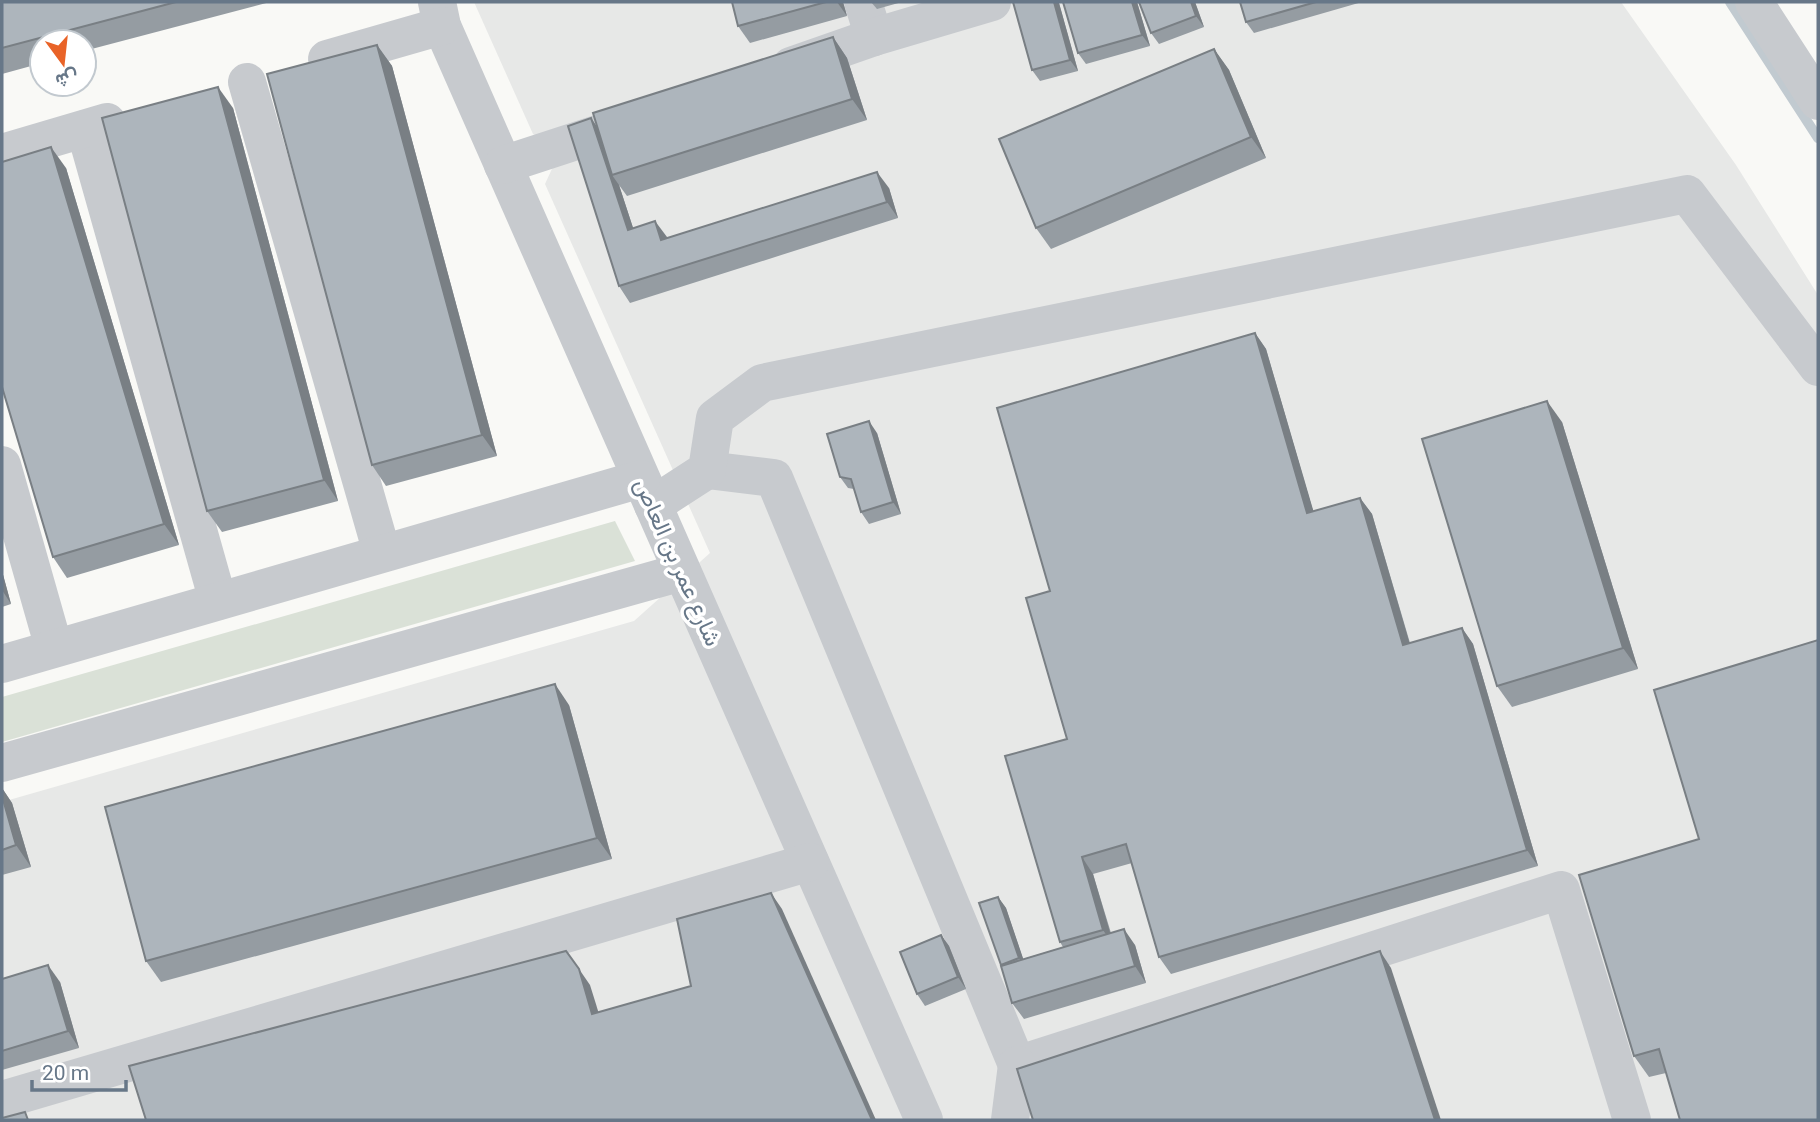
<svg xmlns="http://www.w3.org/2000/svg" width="1820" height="1122" font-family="Roboto,Vazirmatn,sans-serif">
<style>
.built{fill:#e7e8e7}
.green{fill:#dae1d7}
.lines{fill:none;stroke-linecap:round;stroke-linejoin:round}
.stream{stroke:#c1cad0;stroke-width:10}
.minor{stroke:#c7cace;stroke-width:38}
.wall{fill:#959ca2}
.shaded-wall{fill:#797f84}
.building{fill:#adb5bc;stroke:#797f84;stroke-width:2}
.labels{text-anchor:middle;stroke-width:7;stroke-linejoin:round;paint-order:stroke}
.street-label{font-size:23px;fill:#677788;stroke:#fff}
</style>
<rect width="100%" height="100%" fill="#f9f9f6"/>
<path class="built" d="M474 2H1621L1736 165 1818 295V1120H2V802L634 621 710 553 545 184 562 147 533 134Z"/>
<path class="green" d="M615 521 635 561 2 742V697Z"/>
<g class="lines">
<path class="stream" d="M1730 2 1818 138"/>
<g class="minor">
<path d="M437 2 442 26 924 1120"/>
<path d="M863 2 874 37"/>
<path d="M1754 2 1818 101"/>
<path d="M327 59 442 26"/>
<path d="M791 66 874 37 992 2"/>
<path d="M247 82 382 553"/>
<path d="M85 129 218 601"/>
<path d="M2 153 107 122"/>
<path d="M503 165 622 126"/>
<path d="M2 465 54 648"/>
<path d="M707 470 774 478 1017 1065 1561 890 1632 1120"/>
<path d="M653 505 707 470 715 418 762 383 1687 194 1818 367"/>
<path d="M2 664 641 479"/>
<path d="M2 763 682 572"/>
<path d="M2 1100 810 862"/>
<path d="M1010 1120 1017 1065"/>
</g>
</g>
<g class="wall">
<path d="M2 2H270L84 51V42H42V63L2 74Z"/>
<path d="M732 2H843L847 16 750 43 738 26Z"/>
<path d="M871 2H902L877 9Z"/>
<path d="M1063 2H1137L1150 46 1086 64 1078 53Z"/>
<path d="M1195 2 1204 27 1159 44 1151 33Z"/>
<path d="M1240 2H1362L1254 33 1246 22Z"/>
<path d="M1059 3 1078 71 1040 81 1032 70Z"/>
<path d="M833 37 847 58 867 120 627 196 619 185 633 228 667 238 889 188 898 218 630 303 619 286 591 118 597 127Z"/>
<path d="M377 45 392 66 497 456 386 486 372 465Z"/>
<path d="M1214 49 1229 70 1266 158 1051 249 1036 228Z"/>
<path d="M233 108 338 501 222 532 207 511Z"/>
<path d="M66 168 179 545 67 578 53 557Z"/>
<path d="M1255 333 1266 349 1313 511 1360 498 1372 514 1410 643 1462 628 1473 644 1538 866 1171 974 1159 957 1132 863 1093 874 1111 933 1135 945 1146 983 1024 1019 1012 1003 1001 965 998 897 1006 908 1023 959 1063 947 1060 942 1067 739 1050 591Z"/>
<path d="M1562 422 1638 669 1512 707 1497 686Z"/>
<path d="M877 433 901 514 869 524 861 512 854 489 848 488 840 477Z"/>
<path d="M2 571 11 604 2 607Z"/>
<path d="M1818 640 1666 1073 1649 1077 1634 1056Z"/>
<path d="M569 705 612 859 161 982 146 961Z"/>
<path d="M2 788 12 803 31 867 2 875Z"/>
<path d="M941 935 949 946 966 989 925 1006 917 994Z"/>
<path d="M2 979 60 982 79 1048 2 1070Z"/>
</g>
<g class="shaded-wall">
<path d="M837 2H843L847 16Z"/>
<path d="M1054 2H1058L1059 3 1078 71 1070 60Z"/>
<path d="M1132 2H1137L1150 46 1142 35Z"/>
<path d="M1191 2H1195L1204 27 1196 16Z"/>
<path d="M833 37 847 58 867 120 852 99Z"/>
<path d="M377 45 392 66 497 456 482 435Z"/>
<path d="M1214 49 1229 70 1266 158 1251 137Z"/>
<path d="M218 87 233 108 338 501 324 480Z"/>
<path d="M591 118 602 134 612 175 619 185 639 246 628 230Z"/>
<path d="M51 147 66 168 179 545 164 524Z"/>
<path d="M877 172 889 188 898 218 887 202Z"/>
<path d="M655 221 667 237 673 256 661 240Z"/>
<path d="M1255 333 1266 349 1319 530 1307 513Z"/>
<path d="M1547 401 1562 422 1638 669 1623 648Z"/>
<path d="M869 421 877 433 901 514 893 502Z"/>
<path d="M1360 498 1372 514 1415 662 1403 645Z"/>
<path d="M2 571 11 604 2 590Z"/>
<path d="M1462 628 1473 644 1538 866 1527 850Z"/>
<path d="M555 684 569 705 612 859 597 838Z"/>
<path d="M2 788 12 803 31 867 16 845 2 796Z"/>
<path d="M1082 857 1093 874 1114 946 1103 930Z"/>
<path d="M771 893 782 909 876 1120H872Z"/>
<path d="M998 897 1006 908 1027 970 1019 958Z"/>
<path d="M1124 929 1135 945 1146 983 1135 966Z"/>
<path d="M941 935 949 946 966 989 958 977Z"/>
<path d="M1380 951 1391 968 1441 1120H1435Z"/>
<path d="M48 965 60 982 79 1048 68 1031Z"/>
<path d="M579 969 590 985 604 1030 592 1014Z"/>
</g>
<g class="building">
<path d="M2 2H176L2 48Z"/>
<path d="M732 2H826L738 26Z"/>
<path d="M1013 2H1054L1070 60 1032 70Z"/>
<path d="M1063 2H1132L1142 35 1078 53Z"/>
<path d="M1139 2H1191L1196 16 1151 33Z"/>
<path d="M1240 2H1316L1246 22Z"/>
<path d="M833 37 852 99 612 175 593 113Z"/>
<path d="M377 45 482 435 372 465 267 74Z"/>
<path d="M1214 49 1251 137 1036 228 999 139Z"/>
<path d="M218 87 324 480 207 511 102 118Z"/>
<path d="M591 118 628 230 655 221 661 240 877 172 887 202 619 286 568 126Z"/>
<path d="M51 147 164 524 53 557 2 387V162Z"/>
<path d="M1255 333 1307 513 1360 498 1403 645 1462 628 1527 850 1159 957 1126 844 1082 857 1103 930 1060 942 1005 756 1067 739 1026 598 1050 591 997 408Z"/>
<path d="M1547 401 1623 648 1497 686 1422 439Z"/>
<path d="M869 421 893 502 861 512 851 479 840 477 827 434Z"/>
<path d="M1818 640V1120H1680L1659 1049 1634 1056 1579 875 1699 839 1654 690Z"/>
<path d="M555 684 597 838 146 961 105 807Z"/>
<path d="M2 796 16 845 2 850Z"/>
<path d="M771 893 872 1120H146L129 1066 566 951 579 969 592 1014 691 986 677 919Z"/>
<path d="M998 897 1019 958 1001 965 979 903Z"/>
<path d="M1124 929 1135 966 1012 1003 1001 966Z"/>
<path d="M941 935 958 977 917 994 900 952Z"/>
<path d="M1380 951 1435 1120H1033L1017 1069Z"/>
<path d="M48 965 68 1031 2 1051V979Z"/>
<path d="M25 1112 28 1120H2V1118Z"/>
</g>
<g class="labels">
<g class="street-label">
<text transform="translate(678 562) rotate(66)" y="8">شارع عمر بن العاص</text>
</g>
</g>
<rect width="1820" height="1122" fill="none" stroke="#677788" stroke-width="7"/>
<g transform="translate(63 63) rotate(165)"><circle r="33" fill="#ffffff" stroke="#c2c9cf" stroke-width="2"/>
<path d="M0-5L12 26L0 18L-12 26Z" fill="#e96327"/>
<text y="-10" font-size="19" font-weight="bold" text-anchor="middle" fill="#677788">ش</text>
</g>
<path d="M32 1080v10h94v-10" fill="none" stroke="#677788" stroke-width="3.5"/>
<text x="42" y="1080" font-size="21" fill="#677788" stroke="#ffffff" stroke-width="5" paint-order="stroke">20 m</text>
</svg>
